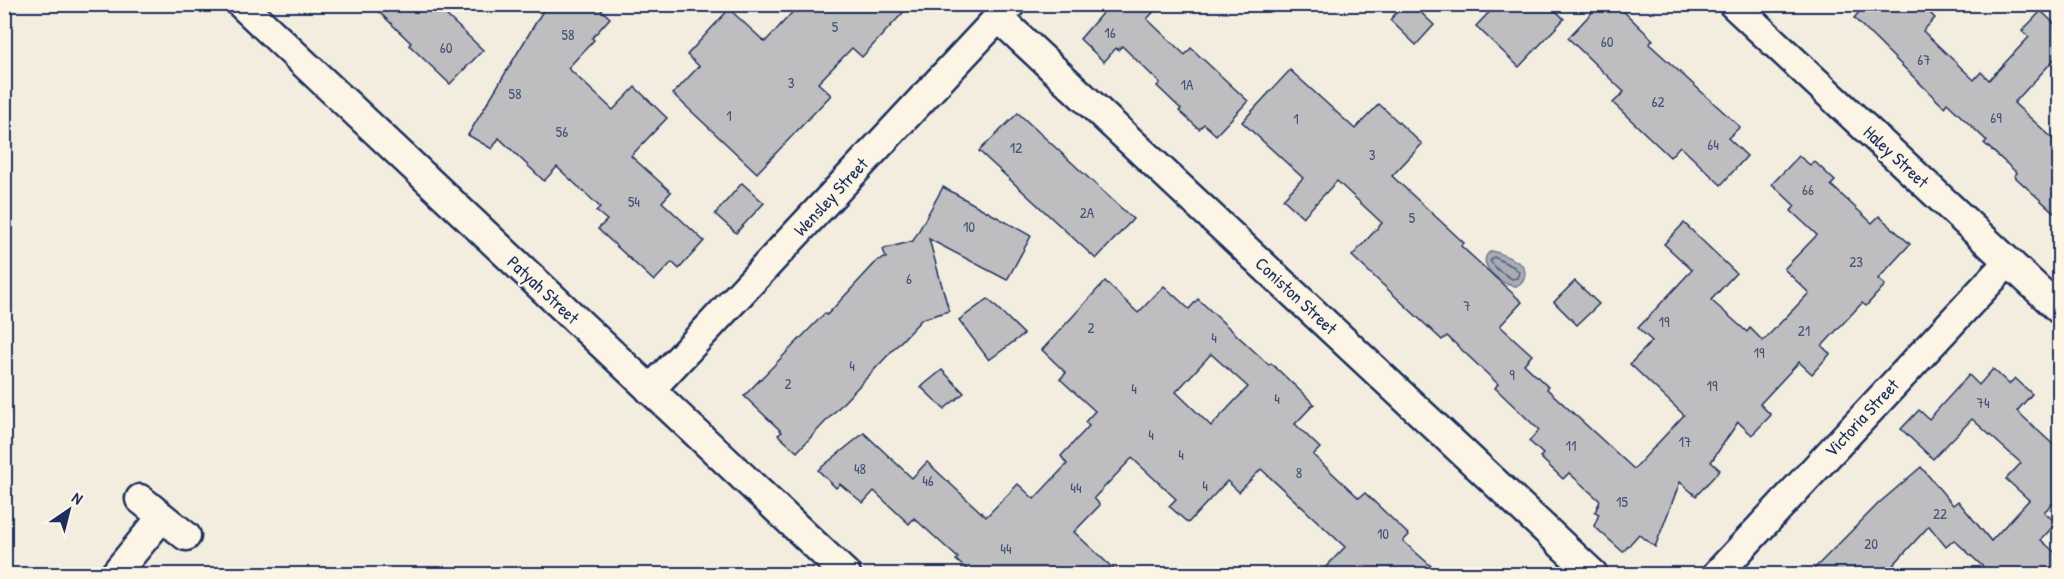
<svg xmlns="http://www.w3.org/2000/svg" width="2064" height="579" font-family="'Patrick Hand',sans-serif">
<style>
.water{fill:#a9acb3;stroke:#707a91;stroke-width:1.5}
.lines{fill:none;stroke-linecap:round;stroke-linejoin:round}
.shore{stroke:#546180;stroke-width:1.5}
.building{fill:#bebec0;stroke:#1b2f5e;stroke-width:1.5;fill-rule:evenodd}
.street-casing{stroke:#1b2f5e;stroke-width:33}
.street{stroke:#fcf5e5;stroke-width:28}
.labels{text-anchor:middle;stroke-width:4.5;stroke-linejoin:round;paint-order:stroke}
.number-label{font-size:15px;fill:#445376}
.street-label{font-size:18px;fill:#1b2f5e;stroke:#fcf5e5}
</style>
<rect width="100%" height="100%" fill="#f3ede0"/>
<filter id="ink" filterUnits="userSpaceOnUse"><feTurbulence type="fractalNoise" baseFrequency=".0167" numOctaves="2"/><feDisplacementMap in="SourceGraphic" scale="12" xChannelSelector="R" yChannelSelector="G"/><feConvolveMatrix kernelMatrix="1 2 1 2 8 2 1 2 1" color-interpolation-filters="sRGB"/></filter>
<g filter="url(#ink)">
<path class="water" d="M1492 251C1498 252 1518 261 1522 265 1528 273 1524 287 1513 286 1499 284 1473 260 1492 251Z"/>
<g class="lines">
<path class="shore" d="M1494 257 1514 267 1519 272 1517 278 1512 279 1498 270 1490 261Z"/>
</g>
<g class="building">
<path d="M371 4H442V11L483 50 450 84 409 45 411 43Z"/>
<path d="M547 4H595L610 18 592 38 594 40 568 68 613 110 635 87 667 118 631 156 671 192 662 202 704 241 679 269 672 262 654 281 598 229 607 220 596 211 600 207 557 167 544 181 499 138 492 149 468 135Z"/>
<path d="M800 4H911L862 57 852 48 818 83 831 95 757 173 673 94 699 66 687 55 729 9 765 42Z"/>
<path d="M1110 4H1161L1147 19 1185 55 1191 48 1248 101 1216 135 1204 124 1199 129 1179 111 1181 109 1157 86 1160 83 1122 46 1118 50 1116 48 1104 62 1080 39Z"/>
<path d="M1404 4H1412L1434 25 1416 45 1390 20Z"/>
<path d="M1497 4H1549L1564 19 1519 67 1476 26Z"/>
<path d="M1600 4H1616L1653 40 1649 44 1740 127 1728 138 1747 156 1721 185 1680 146 1670 157 1613 103 1624 92 1568 38Z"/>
<path d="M1866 4H1921L1935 18 1923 31 1974 80 1981 72 1989 80 2029 37 2022 31 2041 11 2060 29V53L2014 103 2060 145V218L2014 176 2017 173 1984 143 1987 141 1947 103 1944 107 1854 18Z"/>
<path d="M1290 70 1355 129 1379 104 1422 144 1392 176 1464 243 1461 246 1522 302 1500 326 1532 355 1524 364 1548 387 1547 389 1634 469 1684 415 1630 364 1652 341 1638 328 1692 270 1664 244 1684 223 1736 273 1711 300 1747 332 1750 328 1763 341 1809 293 1784 269 1817 235 1791 211 1795 206 1772 184 1799 156 1810 165 1814 161 1835 181 1831 185 1872 223 1879 216 1910 244 1878 279 1885 285 1866 306 1862 303 1822 346 1830 354 1812 374 1799 362 1760 404 1771 415 1752 435 1738 422 1711 462 1720 470 1696 496 1680 482 1655 547 1639 534 1623 552 1594 526 1599 514 1595 512 1600 501 1569 473 1563 479 1540 457 1543 454 1529 441 1539 430 1495 388 1498 384 1447 336 1442 340 1352 256 1382 223 1337 181 1303 217 1283 199 1303 178 1242 122Z"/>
<path d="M1018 113 1133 219 1096 259 979 151Z"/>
<path d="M742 183 764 203 736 233 715 214Z"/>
<path d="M943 187 1031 236 1007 280 929 239 949 311 922 319 797 452 778 435 782 432 744 396 825 313 827 315 878 260 886 258 883 249 913 241Z"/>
<path d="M1105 281 1138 313 1164 286 1189 309 1198 299 1269 365 1271 363 1314 404 1295 424 1320 448 1313 455 1359 498 1365 493 1409 535 1403 541 1440 574H1319L1345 547 1261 469 1239 492 1227 481 1188 523 1169 506 1176 499 1132 458 1094 498 1100 505 1074 532 1119 574H972L956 560 958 558 914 518 909 524 874 491 863 503 840 484 836 488 818 470 864 433 912 478 927 462 986 517 1018 484 1034 499 1067 464 1061 456 1089 426 1085 422 1095 411 1060 379 1066 373 1042 350ZM1211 354 1248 387 1211 426 1176 392Z"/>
<path d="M1575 281 1599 304 1577 325 1554 302Z"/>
<path d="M988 299 1024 334 989 360 959 320Z"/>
<path d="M1993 369 2009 384 2015 378 2032 394 2017 411 2060 451V496L2044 512 2056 523 2041 540 2060 557V574H1991L1954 540 1946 547 1929 526 1885 574H1809L1879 503 1921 467 1953 505 1958 501 1991 541 2029 500 2006 479 2021 463 1972 419 1933 459 1901 429 1919 410 1929 419 1969 375 1979 385Z"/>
<path d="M942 370 964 393 944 409 921 387Z"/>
</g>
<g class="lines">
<defs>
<g id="street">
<path d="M241 4 846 574"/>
<path d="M1733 4 2060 310"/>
<path d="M999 18 1593 574"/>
<path d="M650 390 1011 4"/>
<path d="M140 499 186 536"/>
<path d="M115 574 162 517"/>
<path d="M1717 574 2008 262"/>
</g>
</defs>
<use href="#street" class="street-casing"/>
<use href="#street" class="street"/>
</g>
</g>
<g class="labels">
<g class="number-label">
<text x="835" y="32">5</text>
<text x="1110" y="38">16</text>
<text x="568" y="40">58</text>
<text x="1607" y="47">60</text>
<text x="446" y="53">60</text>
<text x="1924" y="65">67</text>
<text x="791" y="88">3</text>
<text x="1187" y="90">1A</text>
<text x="515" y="99">58</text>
<text x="1658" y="107">62</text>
<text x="729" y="121">1</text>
<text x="1996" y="123">69</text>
<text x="1296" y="124">1</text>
<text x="562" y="137">56</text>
<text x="1713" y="150">64</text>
<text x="1016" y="153">12</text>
<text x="1372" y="160">3</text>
<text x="1808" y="195">66</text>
<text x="634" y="207">54</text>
<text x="1087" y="218">2A</text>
<text x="1412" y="223">5</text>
<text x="969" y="232">10</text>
<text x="1856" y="267">23</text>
<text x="909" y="284">6</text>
<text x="1467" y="311">7</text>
<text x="1664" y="327">19</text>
<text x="1091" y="333">2</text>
<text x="1804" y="336">21</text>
<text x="1214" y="343">4</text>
<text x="1759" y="358">19</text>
<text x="852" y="371">4</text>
<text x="1512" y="380">9</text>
<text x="788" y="389">2</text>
<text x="1712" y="391">19</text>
<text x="1134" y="394">4</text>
<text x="1277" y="404">4</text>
<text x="1983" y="408">74</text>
<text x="1151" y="440">4</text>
<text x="1685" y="447">17</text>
<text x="1571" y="451">11</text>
<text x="1181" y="460">4</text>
<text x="860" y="474">48</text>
<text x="1299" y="478">8</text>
<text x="928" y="486">46</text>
<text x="1205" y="491">4</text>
<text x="1076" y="493">44</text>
<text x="1622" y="507">15</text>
<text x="1940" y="519">22</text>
<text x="1383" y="539">10</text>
<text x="1871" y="549">20</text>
<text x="1006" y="554">44</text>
</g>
<g class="street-label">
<text transform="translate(1896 157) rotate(43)" y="6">Haley Street</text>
<text transform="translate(831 197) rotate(-47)" y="6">Wensley Street</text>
<text transform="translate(543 290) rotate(43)" y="6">Patyah Street</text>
<text transform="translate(1296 296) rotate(43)" y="6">Coniston Street</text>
<text transform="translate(1862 418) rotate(-47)" y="6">Victoria Street</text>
</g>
</g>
<rect width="2064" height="579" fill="none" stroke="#fcf5e5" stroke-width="24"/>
<rect x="12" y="12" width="2040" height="555" fill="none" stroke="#1b2f5e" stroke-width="2" filter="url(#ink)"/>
<g transform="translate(69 510) rotate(35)" stroke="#fcf5e5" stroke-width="4.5" paint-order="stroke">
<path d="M0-4.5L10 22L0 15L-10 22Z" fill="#1b2f5e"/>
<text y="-9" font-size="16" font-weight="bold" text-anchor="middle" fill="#1b2f5e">N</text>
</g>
</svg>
